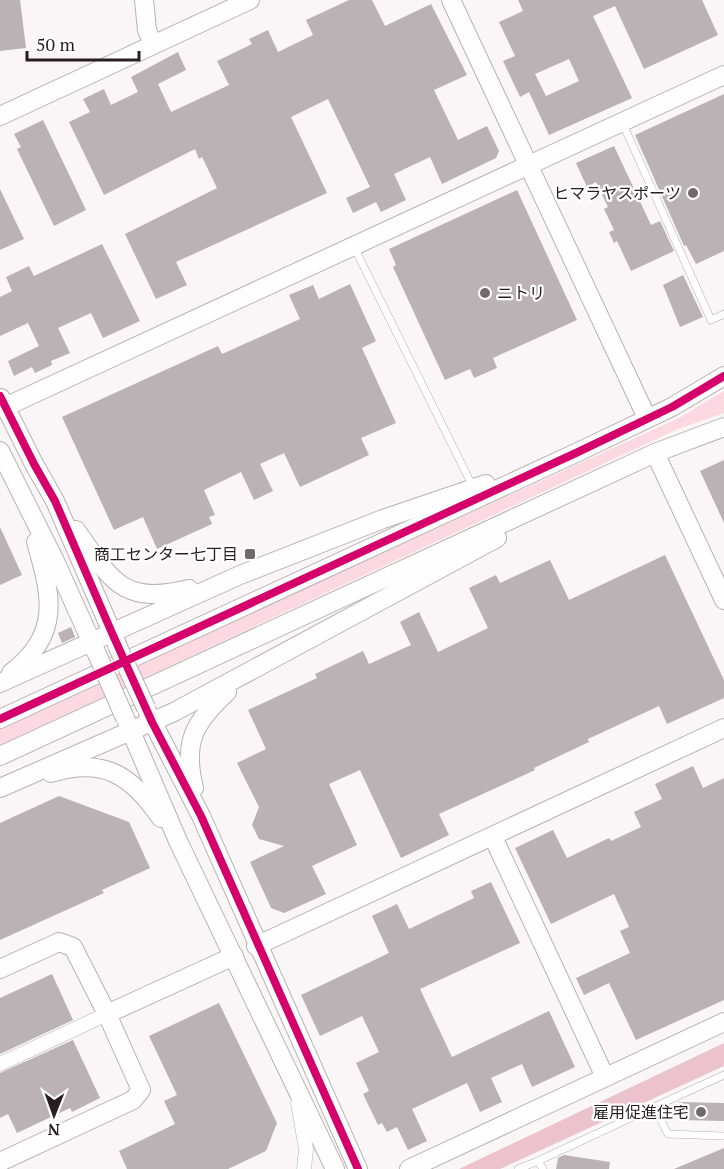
<svg xmlns="http://www.w3.org/2000/svg" width="724" height="1169" font-family="'PT Serif','Noto Sans JP',serif">
<style>
.green{fill:#fcd8e2}
.forest{fill:#ecc2ce}
.building{fill:#bab2b5;fill-rule:evenodd}
.lines{fill:none;stroke-linecap:round;stroke-linejoin:round}
.service-casing{stroke:#b9b1b3;stroke-width:8}
.minor-casing{stroke:#b9b1b3;stroke-width:15}
.tertiary-casing{stroke:#b9b1b3;stroke-width:20}
.service{stroke:#fefefe;stroke-width:7}
.minor{stroke:#fefefe;stroke-width:14}
.tertiary{stroke:#fefefe;stroke-width:18}
.tertiary-bridge-casing{stroke:#b9b1b3;stroke-width:20;stroke-linecap:butt}
.tertiary-bridge{stroke:#fefefe;stroke-width:18}
.cycleway-casing{stroke:#fff;stroke-width:11}
.cycleway{stroke:#d6006c;stroke-width:8}
.poi-dot{fill:#72696c;stroke:#fff;stroke-width:2}
.labels{text-anchor:middle;stroke-width:4.5;stroke-linejoin:round;paint-order:stroke}
.poi-label{font-size:16px;fill:#281e21;stroke:#fff;text-anchor:end}
</style>
<rect width="100%" height="100%" fill="#faf5f6"/>
<path class="green" d="M724 391V413L678 429 0 745V728L679 418Z"/>
<path class="forest" d="M724 1043V1066L500 1169H459Z"/>
<g class="building">
<path d="M0 0H20L26 48 0 51Z"/>
<path d="M349 0H372L385 26 431 4 467 75 434 90 458 140 487 126 499 151 496 158 442 184 430 157 394 174 406 200 381 212 376 202 353 213 346 198 370 187 328 99 291 117 327 193 176 262 187 285 156 299 125 234 217 188 202 157 199 159 195 149 104 195 69 122 90 112 83 99 104 89 111 105 138 92 131 77 178 52 186 70 158 84 171 112 229 85 217 61 252 44 249 39 268 30 278 52 313 35 306 20Z"/>
<path d="M518 0H702L718 35 644 69 615 6 593 16 632 98 549 135 529 92 520 97 503 61 515 56 499 22 523 11ZM569 59 579 81 546 96 535 74Z"/>
<path d="M724 94V251L696 264 686 245 684 246 635 135Z"/>
<path d="M43 120 86 210 54 226 17 149 21 147 14 134Z"/>
<path d="M614 146 651 225 660 221 674 251 631 271 617 241 614 243 609 232 614 230 604 209 608 207 596 182 587 187 576 163Z"/>
<path d="M0 189 24 239 0 250Z"/>
<path d="M517 190 577 320 493 358 497 368 474 378 470 369 445 380 393 267 396 265 389 249Z"/>
<path d="M102 244 140 321 103 338 91 313 58 328 70 353 51 361 52 365 35 373 32 367 14 376 8 361 39 346 28 323 0 336V297L12 291 6 277 29 266 34 276Z"/>
<path d="M683 275 703 317 680 327 663 285Z"/>
<path d="M350 284 376 341 362 348 396 423 361 438 369 455 300 487 284 453 260 464 273 491 254 500 241 472 204 490 215 515 209 517 212 524 157 549 143 517 114 530 62 417 218 346 222 354 300 319 289 295 313 285 319 299Z"/>
<path d="M724 460V523L700 471Z"/>
<path d="M0 527 22 575 0 585Z"/>
<path d="M665 555 724 680V698L667 724 659 706 588 739 589 742 534 768 535 770 439 814 449 835 401 858 360 770 329 784 357 845 312 866 326 894 284 913 271 908 250 862 284 846 259 839 252 825 259 807 237 763 266 749 248 710 317 678 315 674 363 651 369 664 411 645 400 622 419 612 438 652 488 628 469 588 496 575 500 583 550 560 569 600Z"/>
<path d="M71 627 75 637 62 643 58 633Z"/>
<path d="M693 766 703 788 724 778V1000L636 1040 609 983 584 995 576 978 630 953 620 931 629 927 614 894 551 924 515 848 553 830 567 858 609 838 611 841 641 827 634 812 662 799 655 784Z"/>
<path d="M59 796 129 822 150 868 102 890 104 893 0 940V823Z"/>
<path d="M491 882 520 943 420 989 452 1057 549 1011 575 1067 532 1087 522 1064 491 1078 502 1102 480 1112 467 1083 412 1109 427 1141 408 1150 397 1127 387 1132 382 1123 378 1125 363 1094 369 1091 356 1063 379 1052 362 1016 320 1036 301 995 389 953 372 916 397 904 409 929 474 898 471 891Z"/>
<path d="M52 974 73 1020 0 1054V998Z"/>
<path d="M219 1003 277 1123 266 1151 228 1169H127L119 1151 175 1124 164 1101 177 1095 149 1036Z"/>
<path d="M73 1040 100 1098 72 1112 70 1108 17 1133 8 1114 0 1118V1073Z"/>
<path d="M679 1102 724 1103V1121L678 1120Z"/>
<path d="M724 1148V1169H674Z"/>
<path d="M564 1155 610 1162 609 1169H556L558 1158Z"/>
</g>
<g class="lines">
<defs>
<g id="service">
<path d="M622 122 711 320 724 314"/>
<path d="M354 247 473 487"/>
<path d="M654 1107 724 1075"/>
<path d="M538 1161 654 1107 668 1134 724 1136"/>
<path d="M518 1169 538 1161 543 1169"/>
</g>
<g id="minor">
<path d="M0 1064 107 1014"/>
<path d="M298 1103 306 1149 304 1169"/>
</g>
<g id="tertiary">
<path d="M144 0 147 30 153 45"/>
<path d="M451 0 647 418"/>
<path d="M0 116 250 0"/>
<path d="M1 398 34 464 55 501 117 644"/>
<path d="M5 407 724 75"/>
<path d="M0 451 55 561 96 652"/>
<path d="M655 453 724 600"/>
<path d="M76 530C111 579 121 606 189 589"/>
<path d="M11 673C61 634 52 597 36 542"/>
<path d="M0 683 240 575 383 519 486 484"/>
<path d="M148 713 201 816 358 1169"/>
<path d="M0 719 578 452 672 407 724 376"/>
<path d="M127 722 178 841 335 1169"/>
<path d="M0 756 655 453 724 427"/>
<path d="M51 773C104 757 131 775 161 818"/>
<path d="M0 788 174 712 497 538"/>
<path d="M194 788C183 743 193 723 227 692"/>
<path d="M493 837 605 1077"/>
<path d="M256 946 724 728"/>
<path d="M0 969 59 942 73 947 107 1014 234 956"/>
<path d="M0 1162 133 1100 141 1090 107 1014"/>
<path d="M409 1169 724 1022"/>
</g>
</defs>
<use href="#service" class="service-casing"/>
<use href="#minor" class="minor-casing"/>
<use href="#tertiary" class="tertiary-casing"/>
<use href="#service" class="service"/>
<use href="#minor" class="minor"/>
<use href="#tertiary" class="tertiary"/>
<defs>
<g id="tertiary-bridge">
<path d="M117 645 146 708"/>
<path d="M97 654 125 718"/>
</g>
</defs>
<use href="#tertiary-bridge" class="tertiary-bridge-casing"/>
<use href="#tertiary-bridge" class="tertiary-bridge"/>
<defs>
<g id="cycleway">
<path d="M0 396 34 464 55 501 112 633 152 722 201 816 358 1169"/>
<path d="M0 719 578 452 672 407 724 376"/>
</g>
</defs>
<use href="#cycleway" class="cycleway-casing"/>
<use href="#cycleway" class="cycleway"/>
</g>
<g class="poi-dot">
<circle cx="693" cy="193" r="6"/>
<circle cx="485" cy="293" r="6"/>
<rect x="244" y="548" width="12" height="12" rx="3"/>
<circle cx="701" cy="1112" r="6"/>
</g>
<g class="labels">
<g class="poi-label">
<text x="681" y="199">ヒマラヤスポーツ</text>
<text x="497" y="299" text-anchor="start">ニトリ</text>
<text x="238" y="560">商工センター七丁目</text>
<text x="689" y="1118">雇用促進住宅</text>
</g>
</g>
<g transform="translate(54 1115) rotate(181)" stroke="#ffffff" stroke-width="4.5" paint-order="stroke">
<path d="M0-4.5L10 22L0 15L-10 22Z" fill="#281e21"/>
<text y="-9" font-size="16" font-weight="bold" text-anchor="middle" fill="#281e21">N</text>
</g>
<path d="M27 51v9h112v-9" fill="none" stroke="#281e21" stroke-width="3"/>
<text x="36" y="51" font-size="18" fill="#281e21" stroke="#ffffff" stroke-width="4.5" paint-order="stroke">50 m</text>
</svg>
